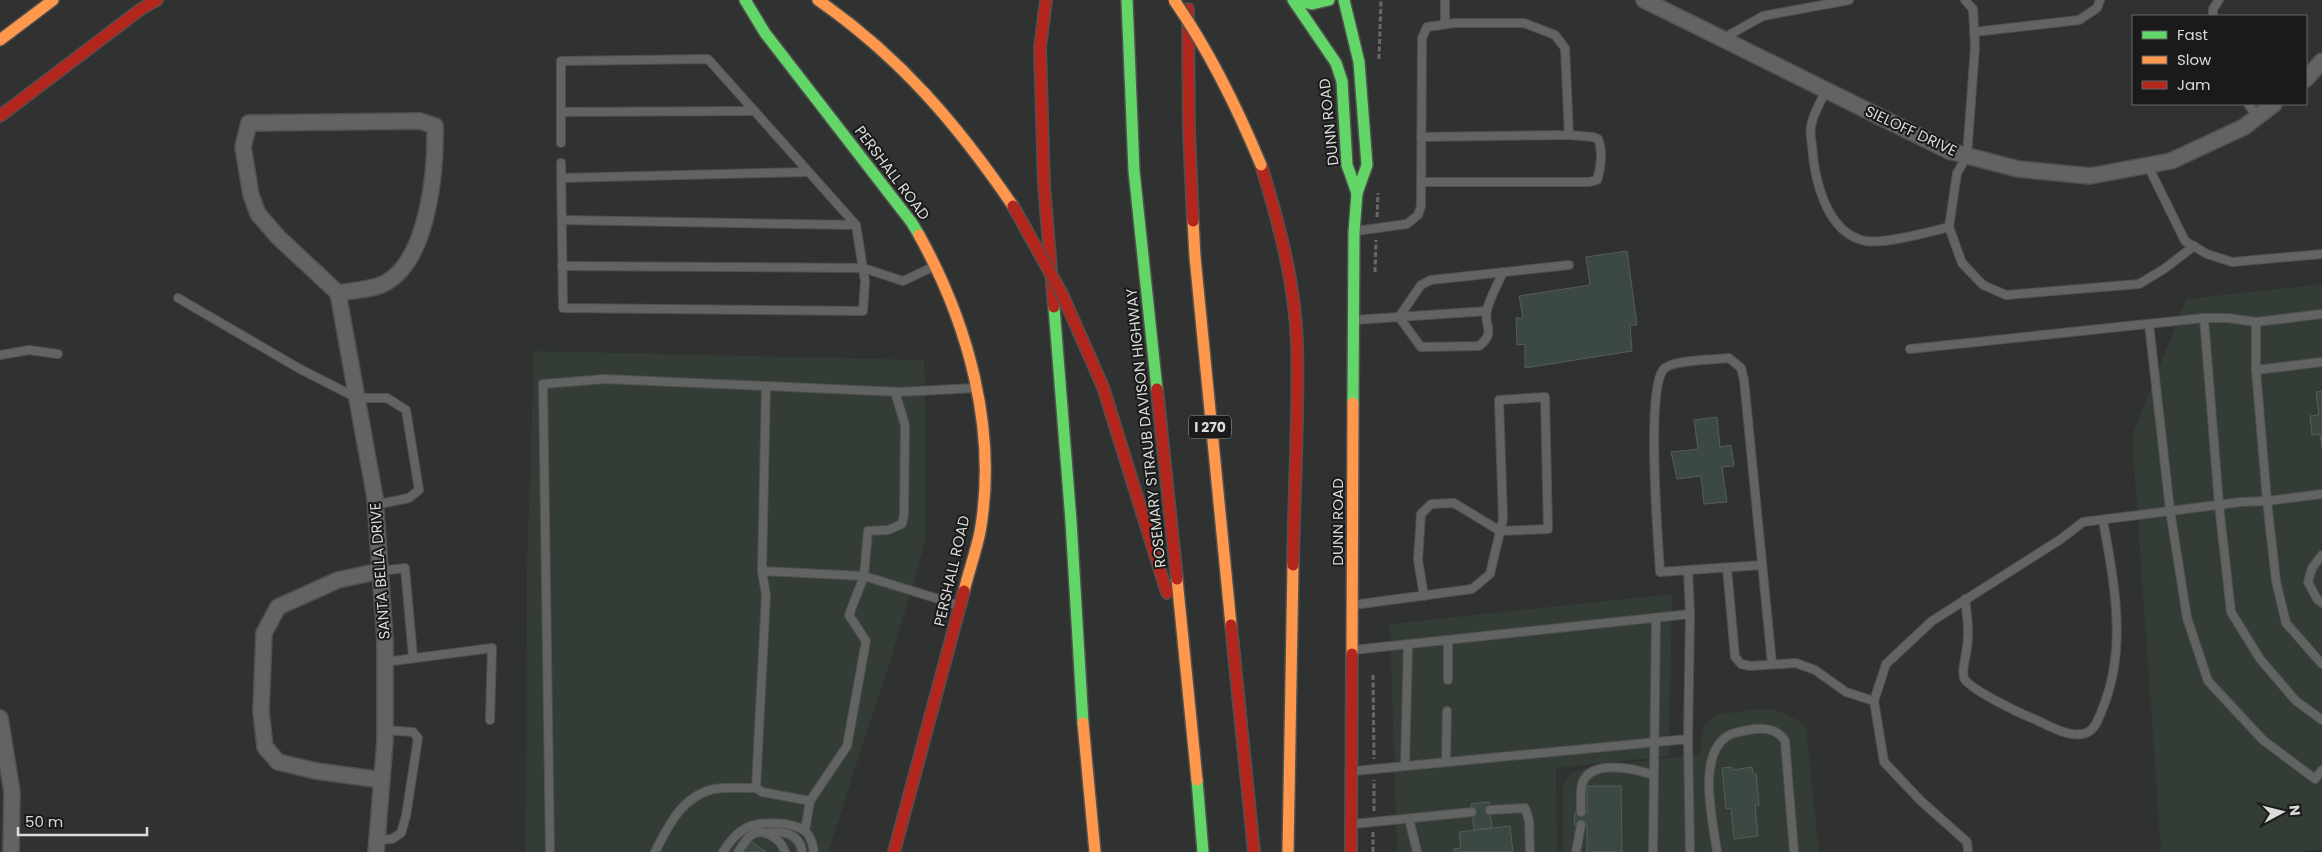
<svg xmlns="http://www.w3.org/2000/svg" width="2322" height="852" font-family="Poppins,sans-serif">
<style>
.built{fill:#333c35}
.building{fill:#3c4942;stroke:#595b5a}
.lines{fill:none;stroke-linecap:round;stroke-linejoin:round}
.lane-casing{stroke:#4f514f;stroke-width:10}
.street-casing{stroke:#4f514f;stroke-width:18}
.fast-casing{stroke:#4f514f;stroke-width:14}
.slow-casing{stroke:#4f514f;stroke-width:14}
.jam-casing{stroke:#4f514f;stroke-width:14}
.path{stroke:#686a69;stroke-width:3;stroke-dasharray:5 2.5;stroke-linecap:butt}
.lane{stroke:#626463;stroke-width:8}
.street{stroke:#626463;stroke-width:15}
.fast{stroke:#63d668;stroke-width:11}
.slow{stroke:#ff974d;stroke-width:11}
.jam{stroke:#b3261e;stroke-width:11}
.slow-bridge-casing{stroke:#4f514f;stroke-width:14;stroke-linecap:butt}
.jam-bridge-casing{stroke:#4f514f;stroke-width:14;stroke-linecap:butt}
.slow-bridge{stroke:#ff974d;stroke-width:11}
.jam-bridge{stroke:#b3261e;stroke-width:11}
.labels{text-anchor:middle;stroke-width:4;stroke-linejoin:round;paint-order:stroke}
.shield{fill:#191a19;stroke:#9fa29f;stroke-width:1}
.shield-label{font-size:14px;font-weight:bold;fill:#d9dcd9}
.street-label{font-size:15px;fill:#d9dcd9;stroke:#191a19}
</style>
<rect width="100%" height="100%" fill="#303231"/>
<g class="built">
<path d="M2322 284V849L2296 852H2161L2132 436 2186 299Z"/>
<path d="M534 351 924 360 926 418V539L892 655 828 852H526L527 566Z"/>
<path d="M1672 594 1669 756 1556 768 1557 852H1397L1390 624Z"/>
<path d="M1774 709 1797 720 1806 727 1819 852H1563V785L1571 773 1585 768 1700 754 1704 726 1716 715 1749 710Z"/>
</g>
<g class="building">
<path d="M1627 251 1637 325H1630L1632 351 1525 368V344L1517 345 1516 318H1523L1519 296 1590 285 1586 257Z"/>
<path d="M2322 391V448L2320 434 2312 435 2310 416 2319 415 2316 392Z"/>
<path d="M1717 417 1720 447 1731 445 1734 466 1722 467 1727 502 1704 504 1701 476 1677 479 1671 452 1698 449 1694 420Z"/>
<path d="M1732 767 1733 770 1752 767 1753 774H1756L1759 805 1755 806 1758 836 1734 839 1731 808 1726 809 1722 768Z"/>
<path d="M1587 786H1621L1622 852H1587V825H1574L1575 812H1587Z"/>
<path d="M1489 802 1492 828 1474 830 1471 804Z"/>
<path d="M1510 826 1513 852H1455L1453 849 1461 848 1459 832Z"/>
<path d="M751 841 766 852H743Z"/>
</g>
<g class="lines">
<defs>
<g id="lane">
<path d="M1965 0 1973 9 1975 47 1967 156 1957 173 1949 227 1962 263 1983 285 2006 295 2139 284 2164 269 2194 246"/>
<path d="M2213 16V9L2219 0"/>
<path d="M1445 24V0"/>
<path d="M1974 32 2079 20 2097 8 2100 0"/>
<path d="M1722 39 1763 16 1849 0"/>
<path d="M1826 90C1821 101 1813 114 1811 126 1810 131 1811 139 1812 145 1814 178 1826 234 1866 241 1886 244 1929 232 1949 227"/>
<path d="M2248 104 2257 117"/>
<path d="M562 112 754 111"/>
<path d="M1421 137 1569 135"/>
<path d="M561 143V61L708 59 856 225 865 281 863 311 563 308 561 163"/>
<path d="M2148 166 2185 241 2207 254 2232 262 2322 254"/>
<path d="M562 178 808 172"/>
<path d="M562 220 856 225"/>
<path d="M1356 231 1407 224 1418 215 1421 206 1422 38 1427 27 1455 23H1524L1555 35 1565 48 1569 135 1593 137 1598 139C1603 150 1601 169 1597 180L1589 182H1421"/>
<path d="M562 266 863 268 903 281 935 266"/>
<path d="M178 298 300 369 357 398H387L406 410 419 490 409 498 375 505"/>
<path d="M2322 314 2256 322V370L2267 501 2322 494"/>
<path d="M1399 317 1421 285 1431 280 1569 265"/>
<path d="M1399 317 1421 347 1479 346C1497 332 1483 326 1487 310 1490 297 1498 284 1503 272"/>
<path d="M2204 318 2219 505 2231 612 2260 659 2296 701 2322 720"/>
<path d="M1354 320 1487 311"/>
<path d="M2149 324 2170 510 2187 618 2208 681 2263 740 2315 779 2322 770"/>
<path d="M1910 349 2204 318H2228L2256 322"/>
<path d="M0 355 29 350 58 354"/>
<path d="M2256 370 2322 362"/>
<path d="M895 392 905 425 904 515 902 524 888 530 868 531 864 576 762 571 766 386 900 392 975 388"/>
<path d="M2322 555 2312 568 2308 582 2317 599 2322 603"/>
<path d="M1762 565 1660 572C1658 538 1646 393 1663 370 1671 359 1714 360 1729 358L1741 368 1744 380 1772 664"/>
<path d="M1727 568 1735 657 1741 664 1750 666 1796 663 1815 670 1846 692 1874 701 1884 762 1921 801 1967 842 1968 852"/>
<path d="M380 571 405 568 413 657"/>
<path d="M762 571 766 595 756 788 762 792 810 801"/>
<path d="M1688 571 1690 614"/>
<path d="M1965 599C1968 623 1970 636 1965 659 1964 665 1962 672 1964 678 1969 689 2019 713 2032 718 2046 724 2066 737 2082 734 2094 733 2098 720 2102 710 2128 648 2114 583 2103 520"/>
<path d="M1353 605 1472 589 1490 574 1503 519 1499 400 1545 397 1548 529 1500 531 1454 503 1431 504 1421 514 1418 560 1424 596"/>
<path d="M1353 650 1690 614 1688 739"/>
<path d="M385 662 492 648 490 720"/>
<path d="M1448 680V640"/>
<path d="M1874 701 1886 664 1932 621 2061 539 2083 522 2241 502 2267 501 2276 581 2286 623 2322 664"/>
<path d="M1446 762 1447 711"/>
<path d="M1405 766 1408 644"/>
<path d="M1354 771 1688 739 1690 852"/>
<path d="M1490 810 1525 808 1529 820 1530 852"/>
<path d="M1581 812C1581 803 1580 792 1582 784 1590 758 1636 769 1653 775"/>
<path d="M1409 819 1417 852"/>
<path d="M1353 824 1472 812"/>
<path d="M805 831 810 801 847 746 866 641 849 615 864 576 958 605"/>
<path d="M767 833C783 830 800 834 802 852"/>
<path d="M377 840 392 839 401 833 406 816 418 738 413 732 385 730"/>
<path d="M550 852 543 384 605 379 766 386"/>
<path d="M655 852C668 826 682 796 714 789 727 787 743 788 756 788"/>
<path d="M723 852C728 844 736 834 744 829 758 821 792 821 805 831 811 836 813 845 814 852"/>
<path d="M738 852C742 847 745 840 750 836 763 826 781 839 785 852"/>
<path d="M1576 852 1581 825"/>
<path d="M1653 852 1656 618"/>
<path d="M1717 852C1713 821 1697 758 1726 737 1734 731 1745 731 1755 729 1768 728 1778 730 1785 741L1794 852"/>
</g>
<g id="street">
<path d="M1644 0 1949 151 2018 169 2090 176 2171 161 2244 127 2274 104"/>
<path d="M2306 79 2322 61"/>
<path d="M420 121 435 126C436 169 429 257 387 282 374 290 353 290 338 293L278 237 258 214 251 195 243 147 249 123Z"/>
<path d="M338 293 375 498 385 640V741L376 852"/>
<path d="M380 571 338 580 278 607 264 633 261 712 265 747 278 762 316 771 382 780"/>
<path d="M0 718 12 792 11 852"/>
</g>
<g id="fast">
<path d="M745 0 765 33 912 223 919 235"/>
<path d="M1127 0 1134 171 1157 389"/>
<path d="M1293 0 1336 63 1342 81 1347 165 1357 193"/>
<path d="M1294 0 1312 4 1329 0"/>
<path d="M1344 0 1359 62 1367 165 1357 193 1354 232 1353 403"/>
<path d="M1054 307 1071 521 1083 723"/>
<path d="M1197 780 1203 852"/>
</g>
<g id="slow">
<path d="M818 0C900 57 957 124 1013 206"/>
<path d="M0 40 53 0"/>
<path d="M1193 221 1195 257 1231 625"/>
<path d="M919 235C968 323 998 430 980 532 976 551 969 571 964 591"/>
<path d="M1177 579 1197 780"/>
<path d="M1352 654 1353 403"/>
<path d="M1083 723 1095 852"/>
<path d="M1288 852 1293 565"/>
</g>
<g id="jam">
<path d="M1046 0 1040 48 1044 185 1054 307"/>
<path d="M1188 9 1189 131 1193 221"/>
<path d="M0 116 141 9 157 0"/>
<path d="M1261 165C1279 223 1295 283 1297 344 1299 417 1294 491 1293 565"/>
<path d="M1103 387 1167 593"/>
<path d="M1157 389 1177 579"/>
<path d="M1231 625 1254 852"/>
<path d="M894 852 964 591"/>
<path d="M1351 852 1352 654"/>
</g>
</defs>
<use href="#lane" class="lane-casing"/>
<use href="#street" class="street-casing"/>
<use href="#fast" class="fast-casing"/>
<use href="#slow" class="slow-casing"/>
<use href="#jam" class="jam-casing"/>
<g class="path">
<path d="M1379 59 1381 0"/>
<path d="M1377 217 1378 193"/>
<path d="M1375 272 1376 240"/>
<path d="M1373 675 1374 759"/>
<path d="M1374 811V780"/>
<path d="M1373 852V832"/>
</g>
<use href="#lane" class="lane"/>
<use href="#street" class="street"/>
<use href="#fast" class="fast"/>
<use href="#slow" class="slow"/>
<use href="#jam" class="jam"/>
<defs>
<path id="slow-bridge" d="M1174 0C1210 52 1237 107 1261 165"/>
<path id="jam-bridge" d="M1013 206 1062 294 1103 387"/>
</defs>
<use href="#slow-bridge" class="slow-bridge-casing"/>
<use href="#jam-bridge" class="jam-bridge-casing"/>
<use href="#slow-bridge" class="slow-bridge"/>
<use href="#jam-bridge" class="jam-bridge"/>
</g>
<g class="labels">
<rect class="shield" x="1189" y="415.5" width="42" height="23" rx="4"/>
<g class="shield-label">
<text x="1210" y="432">I 270</text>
</g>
<g class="street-label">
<text transform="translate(1329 122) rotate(-96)" y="5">DUNN ROAD</text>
<text transform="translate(1911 131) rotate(25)" y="5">SIELOFF DRIVE</text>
<text transform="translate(892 173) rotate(53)" y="5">PERSHALL ROAD</text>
<text transform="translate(1146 428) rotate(-96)" y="5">ROSEMARY STRAUB DAVISON HIGHWAY</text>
<text transform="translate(1338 522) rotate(-90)" y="5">DUNN ROAD</text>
<text transform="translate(380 571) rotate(-94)" y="5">SANTA BELLA DRIVE</text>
<text transform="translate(952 571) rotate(-77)" y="5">PERSHALL ROAD</text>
</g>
</g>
<rect x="2132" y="15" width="175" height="90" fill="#191a19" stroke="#666866"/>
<rect x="2142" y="31" width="25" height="8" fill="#63d668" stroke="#666866"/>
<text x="2177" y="40" font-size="15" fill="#d9dcd9">Fast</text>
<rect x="2142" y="56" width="25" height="8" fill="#ff974d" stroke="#666866"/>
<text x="2177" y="65" font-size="15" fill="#d9dcd9">Slow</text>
<rect x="2142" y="81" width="25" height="8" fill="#b3261e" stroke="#666866"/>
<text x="2177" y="90" font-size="15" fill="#d9dcd9">Jam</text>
<g transform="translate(2282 812) rotate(83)" stroke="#191a19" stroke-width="4" paint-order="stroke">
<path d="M0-4L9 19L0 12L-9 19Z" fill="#d9dcd9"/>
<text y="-8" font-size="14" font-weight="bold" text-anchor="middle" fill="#d9dcd9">N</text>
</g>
<path d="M18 827v8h129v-8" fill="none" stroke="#d9dcd9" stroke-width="2.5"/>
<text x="25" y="827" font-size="15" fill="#d9dcd9" stroke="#191a19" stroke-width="4" paint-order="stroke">50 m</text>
</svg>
